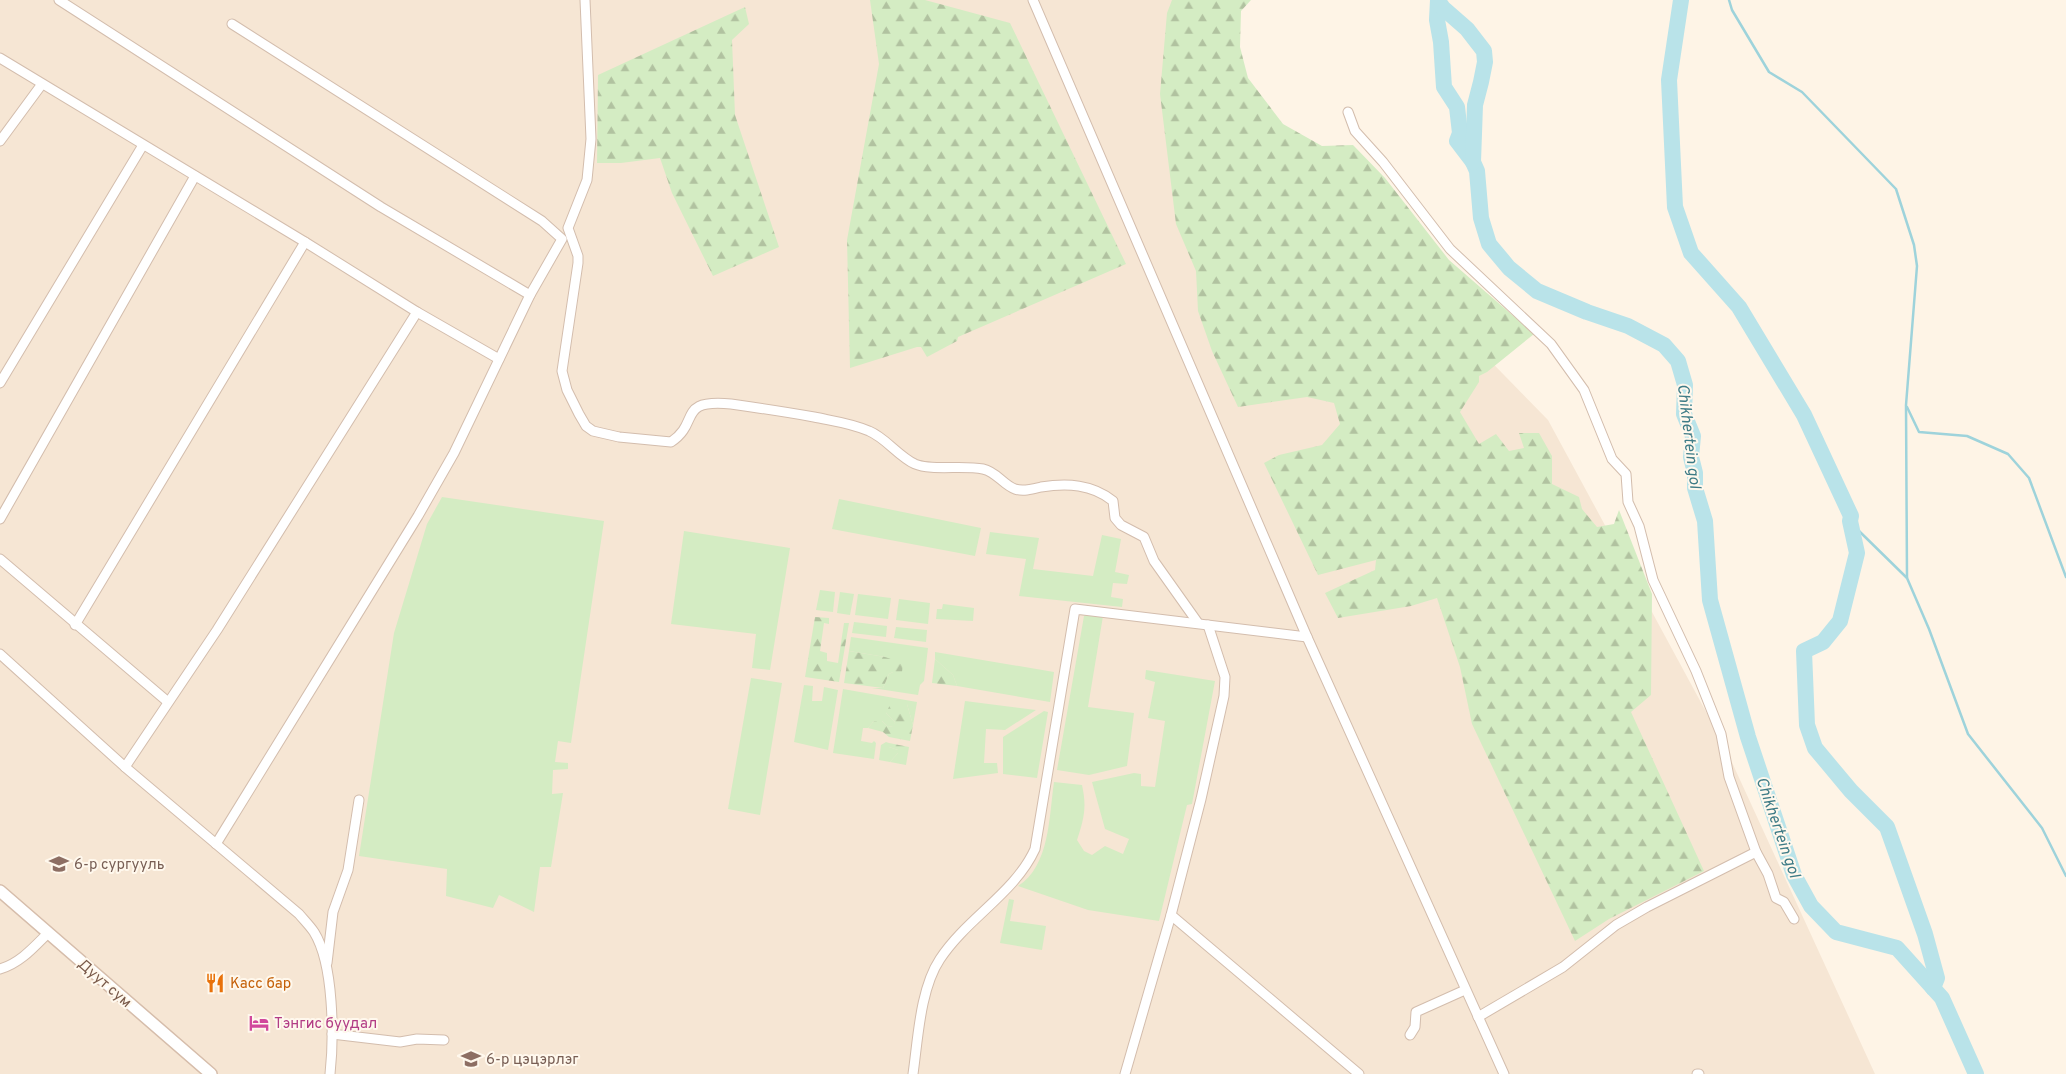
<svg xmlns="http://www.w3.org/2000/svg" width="2066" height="1074" font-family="Overpass,sans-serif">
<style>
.residential{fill:#f6e6d4}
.grass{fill:#d4ecc3}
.forest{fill:url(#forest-firs)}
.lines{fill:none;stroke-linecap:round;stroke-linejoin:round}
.stream{stroke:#9ed3db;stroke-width:2.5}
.river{stroke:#b9e3e9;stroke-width:16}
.street-casing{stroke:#d3bdad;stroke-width:11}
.secondary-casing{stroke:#d6bdab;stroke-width:14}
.street{stroke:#fff;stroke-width:9}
.secondary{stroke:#fff;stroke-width:11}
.labels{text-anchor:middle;stroke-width:4;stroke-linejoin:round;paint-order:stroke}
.education-label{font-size:15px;fill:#785e54;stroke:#fff8ed;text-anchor:start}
.street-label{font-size:15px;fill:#795949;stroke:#fff8ed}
.food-label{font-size:15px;fill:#c56008;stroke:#fff8ed;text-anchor:start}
.hotel-label{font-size:15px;fill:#b23c85;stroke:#fff8ed;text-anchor:start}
.water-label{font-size:16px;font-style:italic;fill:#3e7b86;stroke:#fff8ed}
</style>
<defs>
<pattern id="forest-firs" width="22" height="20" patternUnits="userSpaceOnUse" patternTransform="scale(1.25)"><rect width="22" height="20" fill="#d4ecc3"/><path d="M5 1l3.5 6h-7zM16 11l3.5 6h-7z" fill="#b1c2a0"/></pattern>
</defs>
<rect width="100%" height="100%" fill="#fef4e6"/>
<path class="residential" d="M0 0H1191L1251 116 1548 420 1724 745 1875 1074H0Z"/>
<g class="grass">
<path d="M442 497 604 521 571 743 558 741 555 762 568 763V769L553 770 552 794 563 793 551 867H540L534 912 499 895 493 908 446 896 447 869 359 856 394 633 427 524Z"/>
<path d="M839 499 981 528 975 556 832 529Z"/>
<path d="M684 531 790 548 770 670 752 668 756 634 671 624Z"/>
<path d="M990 532 1039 538 1033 569 1093 576 1102 535 1121 539 1115 572 1129 575 1127 584 1113 583 1111 597 1123 599 1122 607 1019 596 1026 559 986 554Z"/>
<path d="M820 590 835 592 833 612 816 610Z"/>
<path d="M840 592 854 594 850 615 837 613Z"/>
<path d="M858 594 891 598 888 619 855 615Z"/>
<path d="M899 599 930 603 928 624 896 620Z"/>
<path d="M943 604 974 608 973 621 936 619 937 609H942Z"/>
<path d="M1088 614 1103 616 1088 707 1134 713 1127 766 1089 775 1057 770 1084 616Z"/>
<path d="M854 622 887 626 886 637 852 633Z"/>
<path d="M896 627 927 630 926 642 894 638Z"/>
<path d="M851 637 928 648 924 681 920 685 918 695 872 688H883L889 674 893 672 885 657 849 651Z"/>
<path d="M935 652 1054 672 1050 702 957 686 953 675 935 659Z"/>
<path d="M1146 670 1215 681 1192 804 1187 805 1159 921 1088 910 1018 886C1050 866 1049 816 1054 782L1082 785C1087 807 1084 819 1077 840L1084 851 1092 855 1105 846 1123 854 1129 839 1105 829 1092 782 1134 773 1141 774V786L1155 787 1165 721 1148 718 1155 682 1145 679Z"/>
<path d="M751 678 782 683 760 815 728 809Z"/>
<path d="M804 685 813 686 812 701H822L824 687 838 690 828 750 794 742Z"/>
<path d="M843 689 917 702 913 725 907 704 886 713 895 722 894 726 888 727 882 721H874L868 728H863L861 741 872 743 874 741 876 743 874 759 833 753Z"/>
<path d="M965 701 1036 710 1005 730 986 729 984 763H997L998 773 953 779Z"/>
<path d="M1044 711 1048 712 1037 778 1003 774V737Z"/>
<path d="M886 742 889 743V747L898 750V753L890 762 879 760 881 745Z"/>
<path d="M1009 899 1014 900 1010 921 1046 926 1042 950 1000 943Z"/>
</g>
<g class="forest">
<path d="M870 0H925L1010 23 1126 264 958 337 957 341 927 357 921 347H917L850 368 847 240 879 64Z"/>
<path d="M1172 0H1251L1241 11 1240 47 1248 78 1283 124 1322 146 1353 145 1385 178 1449 260 1534 334 1487 372 1479 376V382L1460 412 1479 444 1496 434 1509 451 1524 448 1519 433H1539L1552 456V484L1579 497 1582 509 1597 527 1614 524 1619 510 1652 594 1651 695 1631 712 1704 871 1609 919 1575 941 1472 724 1460 667 1437 598 1411 606 1338 618 1325 593 1375 570 1376 560 1318 575 1264 463 1279 455 1322 445 1340 424 1334 403 1307 397 1238 407 1212 351 1198 311 1196 271 1176 224 1160 94 1167 13Z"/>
<path d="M745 7 749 24 732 40 735 115 779 247 713 276 672 193 660 158 621 163H597L598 75Z"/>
<path d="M815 617 829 618V624L824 623 820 651 827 653V661L838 663 844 623H849L839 682 805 677Z"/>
<path d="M849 651 885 657 903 663 902 672H893L889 674 883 688 844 683Z"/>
<path d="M935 659 953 675 957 686 932 683Z"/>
<path d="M904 703 907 704 913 725 910 741 889 737 883 732 868 728 874 721H882L888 727 893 726 895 722 886 713 890 705Z"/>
<path d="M889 743 909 747 906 765 890 762 898 753V750L889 747Z"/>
</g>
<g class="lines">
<g class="stream">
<path d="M1729 0 1732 10 1769 72 1802 92 1896 189 1914 245 1917 266 1906 405 1907 578"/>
<path d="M1907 407 1919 432 1967 436 2008 454 2029 478 2066 577"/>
<path d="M1851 516 1858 530 1907 578 1929 629 1968 734 2042 828 2066 876"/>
</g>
<g class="river">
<path d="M1438 0 1437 20 1441 42 1444 87 1457 107 1460 133 1457 141 1473 162 1477 171 1481 218 1489 244 1509 268 1537 291 1587 312 1628 326 1664 345 1678 361 1685 385 1684 414 1693 436 1691 457 1695 473V488L1705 521 1710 600 1748 737 1794 875 1811 906 1836 932 1897 948 1942 998 1976 1074"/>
<path d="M1681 0 1669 80 1675 207 1691 253 1739 307 1804 415 1851 516 1850 521 1857 553 1840 621 1823 642 1804 651 1807 725 1815 748 1851 791 1887 827 1925 934 1937 978 1933 988"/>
<path d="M1438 1 1443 8 1467 29 1484 51 1485 62 1481 82 1475 105 1473 162"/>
</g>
<defs>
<g id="street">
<path d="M59 0 381 207 530 295"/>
<path d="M585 0 591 139 587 180 568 228 578 256V263L562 371 567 390 579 414 586 426 593 431 619 437 671 442C701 422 676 399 731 404 759 408 786 412 814 417 833 421 851 423 869 431 886 438 898 456 915 464 931 471 963 465 983 469 997 472 1003 485 1015 489 1023 492 1033 489 1041 487 1067 483 1092 484 1113 501L1115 518 1121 525 1144 537 1154 561 1198 623"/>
<path d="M1033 0 1307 637 1504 1074"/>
<path d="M0 58 305 242 417 312 499 359"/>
<path d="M1348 112 1355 131 1383 162 1450 249 1551 344 1584 390 1612 459 1626 474 1628 502 1639 526 1653 580 1696 671 1721 734 1729 777 1756 852 1768 874 1776 898 1784 902 1794 919"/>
<path d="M0 141 42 84"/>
<path d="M0 383 143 145"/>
<path d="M0 519 195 176"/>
<path d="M0 559 168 702"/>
<path d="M75 625 305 242"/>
<path d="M0 654 125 767 299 914C304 920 310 926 314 932 334 964 334 1037 330 1074"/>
<path d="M125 767 217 630 417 312"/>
<path d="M216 844 418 516 454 453 530 295 562 239 542 221 232 24"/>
<path d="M1171 915 1359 1074"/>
<path d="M327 963 333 912 348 870 359 800"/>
<path d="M0 969C20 963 33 948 48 933"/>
<path d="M1478 1017 1563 967 1616 925 1647 907 1756 852"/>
<path d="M332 1034 400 1042 417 1039 444 1040"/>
<path d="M1410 1035 1415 1027 1416 1012 1465 990"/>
<path d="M913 1074C918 1039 920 989 940 959 967 918 1015 893 1035 849L1075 609 1307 637"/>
<path d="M1125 1074 1171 915 1201 799 1224 696 1225 677 1208 625"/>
<path d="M1697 1074H1699"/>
</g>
<path id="secondary" d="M0 891 211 1074"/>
</defs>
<use href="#street" class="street-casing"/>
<use href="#secondary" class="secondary-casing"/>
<use href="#street" class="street"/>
<use href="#secondary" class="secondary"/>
</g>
<defs>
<symbol id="school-bare" viewBox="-9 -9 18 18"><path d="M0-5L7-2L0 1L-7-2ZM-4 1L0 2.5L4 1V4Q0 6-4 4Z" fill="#8d6e63" stroke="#fff8ed" stroke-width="2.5" paint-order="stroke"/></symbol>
<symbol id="restaurant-bare" viewBox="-9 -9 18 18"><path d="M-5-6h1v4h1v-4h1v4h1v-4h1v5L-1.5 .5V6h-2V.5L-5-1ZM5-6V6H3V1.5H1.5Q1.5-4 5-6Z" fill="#e8710a" stroke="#fff8ed" stroke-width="2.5" paint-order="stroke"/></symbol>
<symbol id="hotel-bare" viewBox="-9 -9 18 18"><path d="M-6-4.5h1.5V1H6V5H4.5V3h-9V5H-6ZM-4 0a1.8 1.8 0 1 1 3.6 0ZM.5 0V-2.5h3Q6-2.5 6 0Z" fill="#d1479c" stroke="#fff8ed" stroke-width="2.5" paint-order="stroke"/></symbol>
</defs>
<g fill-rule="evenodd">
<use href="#school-bare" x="45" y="850" width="28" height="28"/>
<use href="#restaurant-bare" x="201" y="969" width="28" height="28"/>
<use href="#hotel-bare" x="245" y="1009" width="28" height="28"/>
<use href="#school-bare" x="457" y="1045" width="28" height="28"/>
</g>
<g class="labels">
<g class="education-label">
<text x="74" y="869">6-р сургууль</text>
<text x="486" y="1064">6-р цэцэрлэг</text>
</g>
<g class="street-label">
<text transform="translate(105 983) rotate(41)" y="5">Дуут сум</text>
</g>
<g class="food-label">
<text x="230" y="988">Касс бар</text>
</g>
<g class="hotel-label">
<text x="274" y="1028">Тэнгис буудал</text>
</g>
<g class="water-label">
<text transform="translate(1690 436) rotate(83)" y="6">Chikhertein gol</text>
<text transform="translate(1779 827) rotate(71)" y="6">Chikhertein gol</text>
</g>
</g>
</svg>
